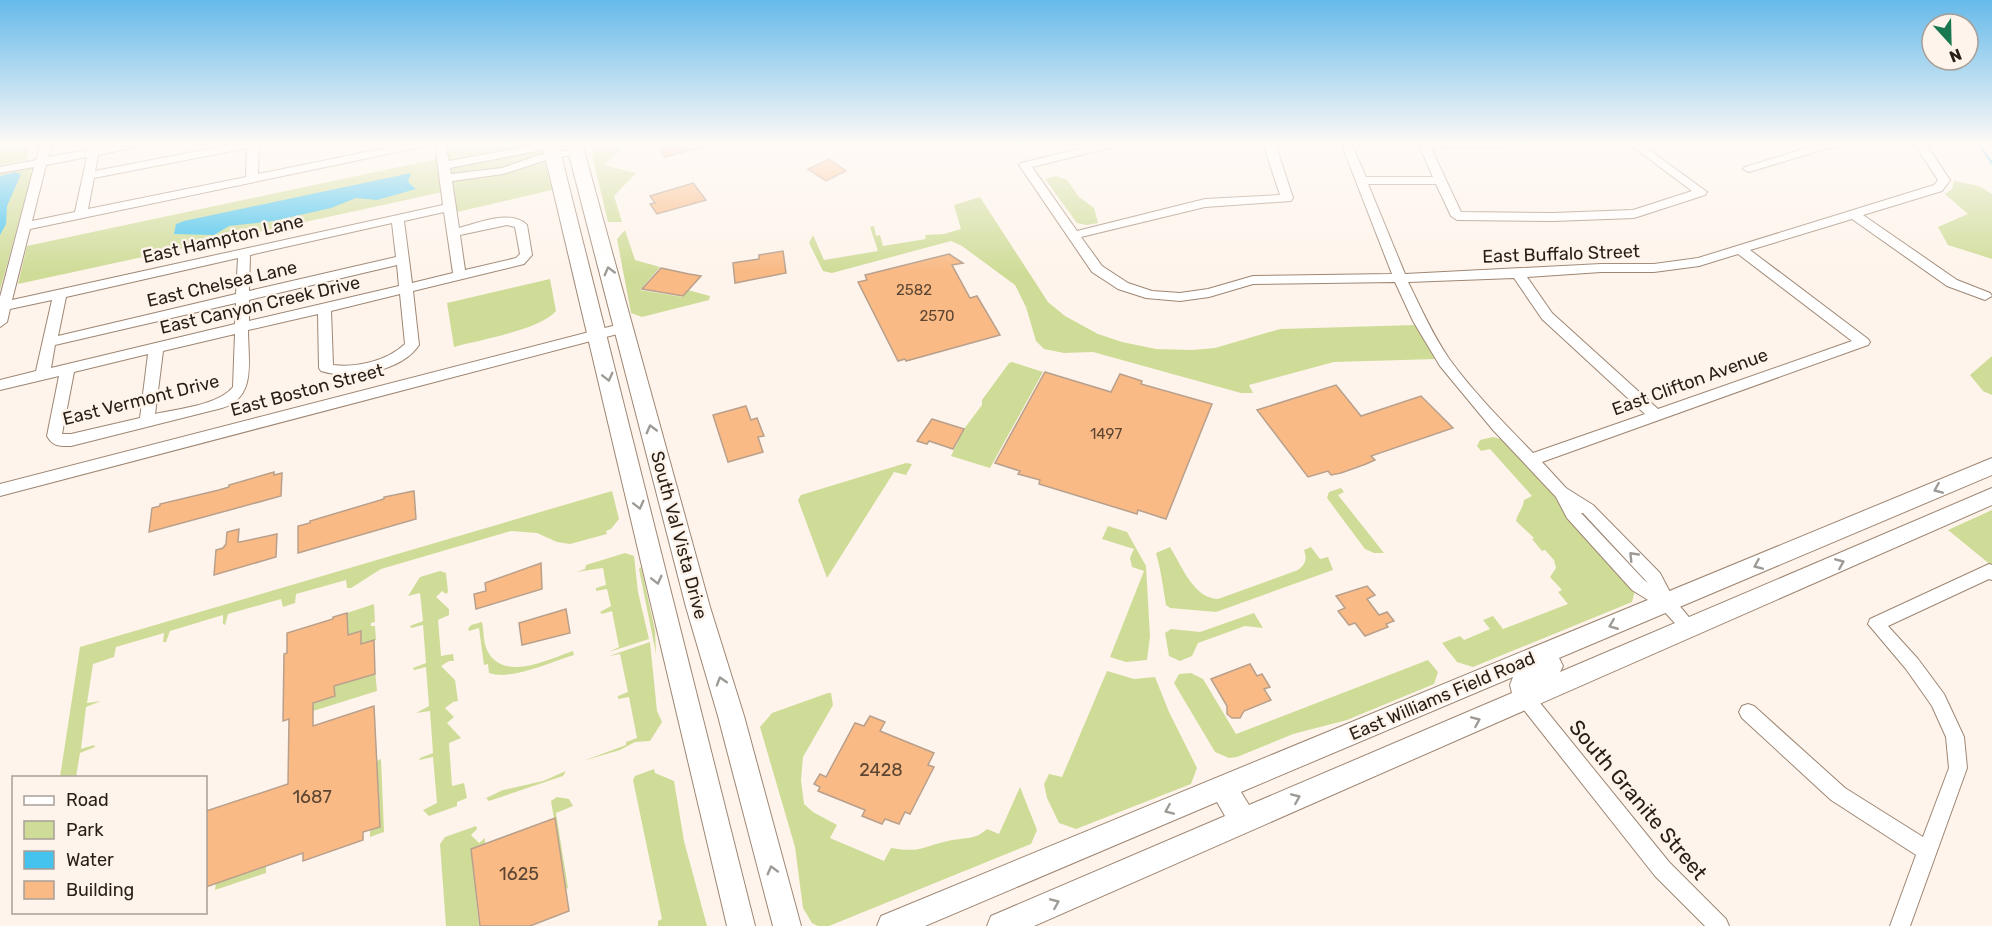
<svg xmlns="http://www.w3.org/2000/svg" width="1992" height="926" font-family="Rubik,sans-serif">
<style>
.green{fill:#cfdc98}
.water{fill:#44c3ee}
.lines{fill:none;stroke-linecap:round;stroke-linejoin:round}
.stream{stroke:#44c3ee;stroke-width:3}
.building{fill:#f9ba85;stroke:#b9a08c;stroke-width:1.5}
.street-casing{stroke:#9e8673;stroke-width:2}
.secondary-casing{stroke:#9e8673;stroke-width:2}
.street{fill:#fff;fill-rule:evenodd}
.secondary{fill:#fff;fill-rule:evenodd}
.oneway{stroke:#9e9a96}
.labels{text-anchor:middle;stroke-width:5;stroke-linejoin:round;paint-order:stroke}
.number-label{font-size:15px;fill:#5c4532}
.street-label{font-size:18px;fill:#271e16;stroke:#fef4eb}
.near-number-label{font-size:18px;fill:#5c4532}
.near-street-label{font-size:21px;fill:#271e16;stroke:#fef4eb}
</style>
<rect width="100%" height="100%" fill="#fef4eb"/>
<g class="green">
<path d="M0 143H31L26 160 0 165Z"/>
<path d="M444 143H535L545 162 552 190 457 212 452 190 18 284 27 246 446 157Z"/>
<path d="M623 143H628L604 165 636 173 614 196 622 222H608L592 155 596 149Z"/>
<path d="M34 167 0 290V174Z"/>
<path d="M1056 176 1067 180 1079 197 1094 208 1098 223 1087 225 1077 223 1045 179Z"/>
<path d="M1954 181 1979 186 1992 194V259L1948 245 1938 227 1968 214 1945 194 1952 189Z"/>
<path d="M980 197 1048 302 1065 316 1098 334 1122 342 1156 349 1192 350 1215 348 1280 329 1415 325 1436 359 1334 362 1249 385 1253 393H1241L1093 352 1064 353 1044 349 1036 341 1026 307 1015 285 962 246 951 241 832 273 823 271 809 243 813 235 824 260 878 251 870 227 874 226 876 236 880 235 883 246 926 239 925 235 944 234 961 229 954 205Z"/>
<path d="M625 230 635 260 660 267 640 290 683 297 688 290 710 296 709 300 642 317 631 313 617 239Z"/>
<path d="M550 279 556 311C540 330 479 340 454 347L447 303Z"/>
<path d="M1992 356V395L1983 391 1970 375Z"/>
<path d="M1012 362 1043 372 990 468 951 456 964 429 982 405V400L1009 363Z"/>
<path d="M1493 437 1504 440 1636 587 1632 602 1473 667 1457 662 1442 643 1460 636 1464 640 1490 629 1483 620 1493 616 1503 629 1568 604 1558 592 1562 590 1550 577 1556 568 1554 560 1545 550 1542 551 1532 539 1534 538 1516 521C1517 514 1523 509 1524 500L1532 496 1490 449 1481 451 1477 446 1480 440Z"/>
<path d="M906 463 912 464 906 475 894 472 827 578 798 500 801 495Z"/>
<path d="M1341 488 1344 492 1338 495 1384 553H1374L1365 549 1327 498 1329 492Z"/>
<path d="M612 491 619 519 611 529 606 531 607 534 570 544 557 542 537 533 511 531 381 569 351 588H347L346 580 296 594 295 603 283 607 281 599 228 614 225 625 223 624V615L170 631 166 642H163L164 633 116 647 114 657 93 664 87 703 101 701 86 707 81 749 94 745 95 747 80 753 76 777H60L80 647Z"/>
<path d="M1992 510V566L1948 530Z"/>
<path d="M1108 526 1127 532 1146 566 1150 636 1147 660 1126 662 1110 657 1144 571 1132 567 1130 558 1134 549 1102 539Z"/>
<path d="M1170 547C1182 566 1193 598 1218 599L1298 570C1306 564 1307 559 1304 550L1311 547 1320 559 1328 557 1333 570 1216 612 1170 608 1166 605C1163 587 1161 570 1156 553Z"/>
<path d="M625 553 634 556 638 592 649 639 609 652 619 647 612 611 602 614 600 612 611 606 607 589 596 591V588L606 585 603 568 576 572 585 569 586 565Z"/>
<path d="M641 567 655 630 656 654 639 569Z"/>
<path d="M440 571 446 573 448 592 446 594 442 591 436 597 449 609V615L438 620 441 656 453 654 454 661H449L441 666 455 680 458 701 453 702 445 708 454 717 447 723 461 738 449 743 452 786 464 783 467 798 457 802V806L429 816 423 810 437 803 433 757 419 760 420 758 433 753 430 711 416 713 429 706 426 667 414 670 413 668 426 663 423 625 411 628 410 626 423 621 420 593 408 596 420 577Z"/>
<path d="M374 604 375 622 371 623V626H375L376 640 361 644 360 631 342 637 347 622V613Z"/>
<path d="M1254 613 1263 628 1245 626 1198 643 1192 656 1180 661 1169 656 1165 633 1171 629 1200 632Z"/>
<path d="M482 622C484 631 483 642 487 650 503 683 549 659 573 651L574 655C550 662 511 681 489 673L488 664 484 665 479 628 469 631 468 629 471 625Z"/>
<path d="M650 642 657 711 662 722 650 741 635 742 620 750 583 761 626 745V742L637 738 629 697 618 699V696L628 692 620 654 609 656Z"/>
<path d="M1428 660 1438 672 1434 684 1347 720 1293 734 1237 757 1229 758 1215 752 1174 683 1179 674 1191 673 1203 679 1236 734Z"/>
<path d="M375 670 377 691 313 711V703L335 696V686L375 674Z"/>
<path d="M1107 671 1134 679 1155 677 1169 712 1197 768 1191 784 1076 829 1059 823 1047 798 1044 784 1049 774 1062 777Z"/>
<path d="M828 693H831L833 705 803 757 801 780 804 804 813 812 837 825 830 838 884 861 891 848C921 853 921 847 948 841 964 837 974 841 987 829L999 834 1020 787 1037 830 1031 844 829 926H818L812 923 803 908 795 847 760 727 772 713Z"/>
<path d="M381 759 384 832 370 837V830L379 827 377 761Z"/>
<path d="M654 769 655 773 674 781 684 841 707 926H658V921L662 919 633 780 635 776Z"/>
<path d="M566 771 563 776 495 799 489 801 486 798 503 790 543 781Z"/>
<path d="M557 797 569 799 573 806 556 813 568 888 566 889 551 801Z"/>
<path d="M476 826 477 829 471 835 479 843 485 838V844L471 849 479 926H446L440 844 445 837Z"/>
<path d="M266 866V873L215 890 216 883Z"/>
</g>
<g class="water">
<path d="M15 172 21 174 7 206 6 224 0 235V176Z"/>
<path d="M411 173 408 182 416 189 377 200 356 198 331 208 273 221 229 226 214 235 174 234 176 224 184 221Z"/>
</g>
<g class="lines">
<path class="stream" d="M1978 143 1992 163"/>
</g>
<g class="building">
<path d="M658 143H703V147L664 157Z"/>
<path d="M829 159 846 171 826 181 808 169Z"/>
<path d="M693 183 706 200 657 214 650 204 655 203 650 196Z"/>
<path d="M783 251 786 273 735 283 733 263 759 259V255Z"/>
<path d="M949 254 963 263 952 265 970 298 977 296 1000 335 906 361 905 359 898 361 858 282 867 280 865 275Z"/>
<path d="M661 268 689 274 701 276 683 296 642 289Z"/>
<path d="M1045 372 1111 392 1120 374 1142 381 1141 384 1212 404 1166 519 1138 510 1137 514 1039 484 1040 480 1018 474 1020 471 995 463Z"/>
<path d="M1336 385 1361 416 1421 396 1453 428 1371 456 1375 460 1366 464 1341 473 1331 475 1328 471 1308 477 1257 410Z"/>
<path d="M746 406 751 420 757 418 764 436 758 437 763 452 728 462 713 415Z"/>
<path d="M932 419 964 429 953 449 929 441 927 444 917 441Z"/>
<path d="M274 472V475L282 473 281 496 149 532 152 508 160 506V504L219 490 229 487V485Z"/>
<path d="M414 491 416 519 298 553V526L310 523V521L384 499V497Z"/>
<path d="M239 529 238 542H240L277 534 276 557 214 575 216 550 223 548 226 544 227 532Z"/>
<path d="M541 563 542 589 476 609 474 594 486 591 485 583Z"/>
<path d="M1367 586 1375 595 1367 599 1379 615 1387 612 1394 621 1386 624 1388 627 1365 636 1355 623 1349 625 1338 611 1345 608 1336 596Z"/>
<path d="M566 609 570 633 522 645 519 623Z"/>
<path d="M347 613 348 635 361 631V644L374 640 375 674 334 686 335 696 313 703V726L374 706 380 827 363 832V840L303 861V853L206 887V811L288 784 289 719 283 721 284 654 287 653V633L333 619V617Z"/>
<path d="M1250 664 1257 676 1262 674 1270 687 1264 689 1271 700 1244 711 1240 718H1232L1227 714V706L1211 679Z"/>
<path d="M870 716 885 722 880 731 934 753 928 765 934 767 910 814 905 812 899 824 885 819 882 824 862 816 865 810 818 791 820 787 814 784 820 774 826 777 855 723 864 726Z"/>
<path d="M555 818 569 911 530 926H480L471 849Z"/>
</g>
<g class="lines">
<defs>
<g id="street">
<path d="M41 143H52L48 157 88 150 90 143H100V147L125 143H147L141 146 98 155 95 171 239 143H259L258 174 411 143H432L426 146 30 229 12 300 443 205 435 143H445L449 161 546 143H568L562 146 450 168 451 174 502 168 536 156 576 148 582 151 580 153 543 161 503 174 452 181 459 228C478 223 511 209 527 225L532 255 524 264 413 291 419 345C401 372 350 380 321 371L319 368 318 314 248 330C248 360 257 398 222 408L71 446C60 446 53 447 47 436L59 376 0 390V380L36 371 52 300 10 309 7 322 0 327V297L34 167 0 173V167L36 160ZM247 148 246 177 88 209 94 178ZM87 157 75 212 32 221 46 165ZM444 212 453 273 412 283 404 221ZM392 223 396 257 249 291 250 255ZM507 225 515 227 520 254 516 258 465 270 460 235ZM238 258 236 294 58 336 66 297ZM397 265 399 286 249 321V300ZM400 294 405 344C387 361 357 368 333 365L331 311ZM236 303 235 324 51 368 55 345ZM235 334 233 387C219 405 177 409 155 414L163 351ZM148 354 140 418 71 434H62L74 372Z"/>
<path d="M1104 143H1123L1121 145 1032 167 1077 231 1205 199 1280 195 1263 143H1275L1293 198 1291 201 1205 207 1081 237 1102 266 1128 283 1152 291 1180 293 1208 289 1253 276 1392 274 1341 143H1351L1366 177H1433L1418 143H1561L1556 146 1431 148 1461 212 1553 213 1633 210 1692 191 1628 143H1640L1707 192 1705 195 1634 218 1553 221 1457 220 1451 216 1436 184H1368L1405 274 1601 264H1654L1698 258 1934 185 1938 180 1914 143H1925L1950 180 1942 191 1863 215 1957 280 1990 293 1992 296 1985 300 1947 286 1852 219 1750 250 1868 339 1870 342 1868 345 1542 462 1566 488 1593 505 1660 573 1673 598 1698 628 1696 633 1690 635 1684 633 1661 608 1632 590 1567 518 1556 497 1493 430 1440 366 1413 321 1395 282 1253 284 1209 297 1180 301 1146 298 1118 289 1092 272 1019 165 1021 163ZM1738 254 1852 341 1658 409 1552 313 1527 277 1601 272H1654L1699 266ZM1514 278 1542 319 1645 414 1533 453C1505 424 1474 393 1450 360 1433 336 1421 308 1408 282ZM1581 513H1583L1648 583 1644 580Z"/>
<path d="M1823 143H1852L1850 145 1828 148 1749 172 1743 169 1745 167Z"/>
<path d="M624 323 631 328 629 331 0 496V484Z"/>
<path d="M1989 564 1992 565V580L1989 579 1888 626 1918 659 1944 694 1964 737 1967 768 1910 926H1890L1916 855 1831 800 1742 718 1739 712 1742 706 1748 704 1754 706 1845 788 1923 837 1949 768 1946 737 1932 706 1906 669 1868 624 1870 619Z"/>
<path d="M1526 691 1532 693 1669 862 1726 919 1729 926H1705L1655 876 1520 705 1517 699 1520 693Z"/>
</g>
<g id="secondary">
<path d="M542 143H558L755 926H727Z"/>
<path d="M566 143H582L710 607 744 716 801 926H773L718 716 686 607Z"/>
<path d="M1992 458V475L1559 658 1563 666 1560 672 1992 488V505L1034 926H987L991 916 1225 816 1217 802 925 926H877L881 916ZM1513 677 1510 685 1512 693 1249 805 1241 792Z"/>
</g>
</defs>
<use href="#street" class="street-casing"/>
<use href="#secondary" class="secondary-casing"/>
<use href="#street" class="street"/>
<use href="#secondary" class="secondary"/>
</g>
<defs><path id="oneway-chevron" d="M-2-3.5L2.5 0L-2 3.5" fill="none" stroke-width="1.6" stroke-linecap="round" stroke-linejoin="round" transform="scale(1.5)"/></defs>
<g class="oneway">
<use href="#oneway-chevron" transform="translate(609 271) rotate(-105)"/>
<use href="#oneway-chevron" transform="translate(608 377) rotate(76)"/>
<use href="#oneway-chevron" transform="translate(651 429) rotate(-105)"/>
<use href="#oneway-chevron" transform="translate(1938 489) rotate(157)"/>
<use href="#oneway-chevron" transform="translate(639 505) rotate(76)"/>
<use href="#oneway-chevron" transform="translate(1633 556) rotate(-134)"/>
<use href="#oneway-chevron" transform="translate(1840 563) rotate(-23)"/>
<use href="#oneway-chevron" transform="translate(1758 565) rotate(157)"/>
<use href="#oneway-chevron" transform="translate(657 580) rotate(76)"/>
<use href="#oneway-chevron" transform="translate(1613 625) rotate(158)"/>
<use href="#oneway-chevron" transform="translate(721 681) rotate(-107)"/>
<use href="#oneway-chevron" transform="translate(1476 721) rotate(-23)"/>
<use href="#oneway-chevron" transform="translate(1296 798) rotate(-23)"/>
<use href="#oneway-chevron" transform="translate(1169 810) rotate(157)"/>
<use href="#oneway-chevron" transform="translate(772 870) rotate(-105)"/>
<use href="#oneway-chevron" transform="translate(1055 903) rotate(-23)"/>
</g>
<linearGradient id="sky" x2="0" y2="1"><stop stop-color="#66baea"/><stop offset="0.53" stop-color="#fffaf6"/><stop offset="1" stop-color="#fffaf6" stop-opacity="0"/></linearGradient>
<rect width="1992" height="272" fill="url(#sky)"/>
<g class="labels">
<g class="number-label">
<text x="914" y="295">2582</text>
<text x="937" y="321">2570</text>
<text x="1106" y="439">1497</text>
</g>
<g class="street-label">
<text transform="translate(223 239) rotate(-13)" y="6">East Hampton Lane</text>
<text transform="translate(1561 254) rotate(-2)" y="6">East Buffalo Street</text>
<text transform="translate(222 284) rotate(-13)" y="6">East Chelsea Lane</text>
<text transform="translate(260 305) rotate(-13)" y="6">East Canyon Creek Drive</text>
<text transform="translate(1690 382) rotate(-20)" y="6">East Clifton Avenue</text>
<text transform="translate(307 390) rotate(-15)" y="6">East Boston Street</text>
<text transform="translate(141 400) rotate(-14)" y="6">East Vermont Drive</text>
<text transform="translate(679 535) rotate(75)" y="6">South Val Vista Drive</text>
<text transform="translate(1442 696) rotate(-23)" y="6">East Williams Field Road</text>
</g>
<g class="near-number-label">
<text x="881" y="776">2428</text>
<text x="312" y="803">1687</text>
<text x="519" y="880">1625</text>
</g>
<g class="near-street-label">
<text transform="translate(1638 800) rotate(50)" y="7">South Granite Street</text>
</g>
</g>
<rect x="12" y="776" width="195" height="138" fill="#fef4eb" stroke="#a89e96" stroke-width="1.5"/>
<rect x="24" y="796" width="30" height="9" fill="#ffffff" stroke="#a89e96" stroke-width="1.5"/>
<text x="66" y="806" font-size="18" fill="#271e16">Road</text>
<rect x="24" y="821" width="30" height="18" fill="#cfdc98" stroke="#a89e96" stroke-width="1.5"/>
<text x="66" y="836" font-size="18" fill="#271e16">Park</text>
<rect x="24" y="851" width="30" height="18" fill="#44c3ee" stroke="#a89e96" stroke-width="1.5"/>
<text x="66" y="866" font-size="18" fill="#271e16">Water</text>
<rect x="24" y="881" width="30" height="18" fill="#f9ba85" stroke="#a89e96" stroke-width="1.5"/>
<text x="66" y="896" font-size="18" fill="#271e16">Building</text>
<g transform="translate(1950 42) rotate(158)"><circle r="28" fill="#fef4eb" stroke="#a89e96" stroke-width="1.5"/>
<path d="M0-4.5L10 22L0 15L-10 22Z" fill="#19784f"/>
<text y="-9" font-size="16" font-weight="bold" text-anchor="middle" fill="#271e16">N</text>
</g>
</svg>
